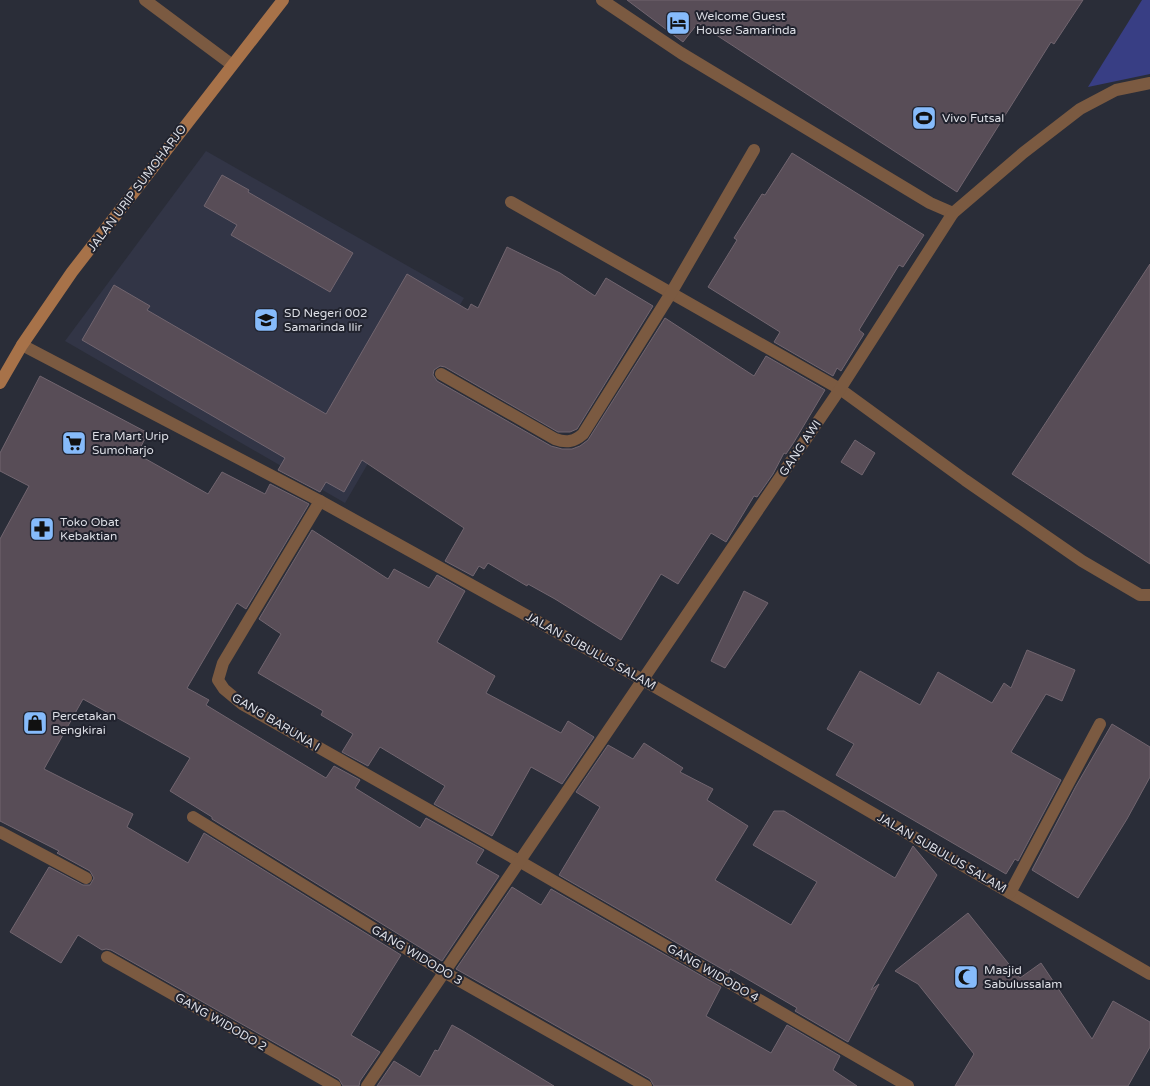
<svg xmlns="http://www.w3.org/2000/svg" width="1150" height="1086" font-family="'Varela Round',sans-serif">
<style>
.built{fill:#323546}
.green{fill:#383e84}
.building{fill:#584d57;stroke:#71656f}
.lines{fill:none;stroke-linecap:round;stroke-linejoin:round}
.lane{stroke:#7b5a41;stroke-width:12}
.street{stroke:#7b5a41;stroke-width:12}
.secondary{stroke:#a77249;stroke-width:12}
.labels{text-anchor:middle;stroke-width:4;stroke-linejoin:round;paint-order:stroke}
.poi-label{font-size:12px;fill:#dcdee5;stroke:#21232e;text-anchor:start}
.street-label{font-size:12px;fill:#dcdee5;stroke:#21232e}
</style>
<rect width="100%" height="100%" fill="#2a2d38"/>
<path class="built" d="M206 151 464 298 345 503 65 341Z"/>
<path class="green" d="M1142 0H1150V74L1088 87Z"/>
<g class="building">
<path d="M627 0H1083L1054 44 1051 42 957 192 698 23 683 42Z"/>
<path d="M792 153 924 235 903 267 899 265 859 330 864 334 841 371 837 368 833 376 774 342 780 332 708 287 737 240 734 238 762 194 765 195Z"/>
<path d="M222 175 249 190 248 192 353 253 330 292 231 235 237 225 204 206Z"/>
<path d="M507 247 560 273 595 296 606 278 653 306 577 429 570 432H558L445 367 440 366 434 370 433 375 437 381 551 446 562 449H572L580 446 588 440 665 318 754 376 766 356 825 390 794 442 786 454 784 453 773 474 757 497 754 496 726 542 711 533 678 584 661 574 621 640 555 599 528 584 527 586 488 563 484 569 479 566 473 576 445 561 464 528 362 460 344 492 326 482 320 492 278 470 285 458 82 340 114 285 150 306 147 310 326 414 407 274 468 310 471 304 478 308Z"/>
<path d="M1150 264V564L1012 474Z"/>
<path d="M40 376 148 433 137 454 208 494 222 472 265 494 270 484 309 504 246 609 237 603 187 688 209 700 206 705 326 778 334 766 360 780 355 788 420 828 426 818 484 850 476 863 499 876 442 961 212 819V817L170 791 190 758 83 699 44 769 133 814 127 827 188 863 204 833 401 955 351 1035 380 1052 360 1081 359 1086H343L339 1079 111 950 106 949 102 950 78 935 61 963 10 932 49 867 83 885H90L94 878 90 871 57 853 59 851 0 821V539L29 486 0 471V453Z"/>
<path d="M855 440 875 453 862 475 841 462Z"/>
<path d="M312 530 388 579 394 569 429 588 437 575 465 591 437 642 495 676 486 693 561 733 568 721 594 737 562 784 531 767 492 836 434 804 445 786 380 747 368 766 342 752 353 734 321 715 323 711 258 673 281 634 259 619Z"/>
<path d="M744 591 768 603 725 668 711 661Z"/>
<path d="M1027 650 1075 670 1062 701 1046 694 1011 752 1061 780 1018 861 1015 859 1006 874 836 775 854 744 827 729 860 671 920 705 938 672 992 703 1004 683 1011 688Z"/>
<path d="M1112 724 1150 747V777L1127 819 1078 898 1032 870 1076 786Z"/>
<path d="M644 743 683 768 680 772 713 789 707 800 748 826 715 880 791 925 817 882 753 845 774 811H784L895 878 913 846 937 875 871 990 879 984 848 1042 795 1011 797 1008 730 969 729 973 559 875 600 807 576 792 608 745 633 759Z"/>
<path d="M512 887 541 905 551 889 721 987 706 1016 771 1053 787 1025 840 1056 833 1070 857 1086H654L650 1079 456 969Z"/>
<path d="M968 913 1020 978 1041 963 1092 1039 1113 1001 1150 1022V1047L1128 1086H955L974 1054 918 984 895 971Z"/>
<path d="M452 1025 463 1031 554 1086H377L394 1061 420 1077 435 1050 438 1051Z"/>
</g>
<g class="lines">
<g class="lane">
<path d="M145 0 231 64"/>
<path d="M840 389 965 480 1082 561 1140 595H1150"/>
</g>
<g class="street">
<path d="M602 0 681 53 930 203 953 213"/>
<path d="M511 202 840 389"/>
<path d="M22 345 320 501 643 680 1150 974"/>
<path d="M441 374 555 439C566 443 574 442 583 434L671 293 754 150"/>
<path d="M320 501 223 663 218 680 224 689 242 704 519 861 908 1086"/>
<path d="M193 817 444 972 646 1086"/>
<path d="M0 832 86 878"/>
<path d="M1010 893 1100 724"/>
<path d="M107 957 335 1086"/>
<path d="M367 1086 840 389 953 213 1023 153 1080 109 1116 90 1150 83"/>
</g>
<path class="secondary" d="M0 383 22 345 72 272 283 0"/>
</g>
<defs>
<symbol id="hotel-square" viewBox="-11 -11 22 22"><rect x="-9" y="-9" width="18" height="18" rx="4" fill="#86bbfb" stroke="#21232e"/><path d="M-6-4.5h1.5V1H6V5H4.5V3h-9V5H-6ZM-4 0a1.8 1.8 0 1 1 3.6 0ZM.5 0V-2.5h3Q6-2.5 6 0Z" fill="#111"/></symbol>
<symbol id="stadium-square" viewBox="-11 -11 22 22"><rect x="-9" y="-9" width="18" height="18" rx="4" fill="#86bbfb" stroke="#21232e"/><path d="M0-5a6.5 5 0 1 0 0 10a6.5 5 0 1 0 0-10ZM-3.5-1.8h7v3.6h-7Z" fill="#111"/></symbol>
<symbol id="school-square" viewBox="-11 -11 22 22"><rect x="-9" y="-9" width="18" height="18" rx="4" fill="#86bbfb" stroke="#21232e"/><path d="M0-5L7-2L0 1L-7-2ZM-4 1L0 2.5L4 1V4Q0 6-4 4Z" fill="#111"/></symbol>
<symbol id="supermarket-square" viewBox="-11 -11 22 22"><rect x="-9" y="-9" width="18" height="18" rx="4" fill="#86bbfb" stroke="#21232e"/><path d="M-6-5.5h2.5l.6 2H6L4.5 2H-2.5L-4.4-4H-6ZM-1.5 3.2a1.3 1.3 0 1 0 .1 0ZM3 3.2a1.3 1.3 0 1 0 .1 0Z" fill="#111"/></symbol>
<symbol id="pharmacy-square" viewBox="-11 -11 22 22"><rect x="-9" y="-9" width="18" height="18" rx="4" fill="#86bbfb" stroke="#21232e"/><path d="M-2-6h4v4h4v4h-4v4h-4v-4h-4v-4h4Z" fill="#111"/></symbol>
<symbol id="shop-square" viewBox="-11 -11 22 22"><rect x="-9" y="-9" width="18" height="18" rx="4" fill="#86bbfb" stroke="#21232e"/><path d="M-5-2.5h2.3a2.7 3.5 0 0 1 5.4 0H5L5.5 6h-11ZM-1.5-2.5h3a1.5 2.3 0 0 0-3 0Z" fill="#111"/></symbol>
<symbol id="mosque-square" viewBox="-11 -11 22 22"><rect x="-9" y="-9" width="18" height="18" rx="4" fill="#86bbfb" stroke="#21232e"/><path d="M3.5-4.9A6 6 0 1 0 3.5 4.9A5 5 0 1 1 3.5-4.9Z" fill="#111"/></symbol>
</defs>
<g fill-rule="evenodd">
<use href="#hotel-square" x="664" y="9" width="28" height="28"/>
<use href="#stadium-square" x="910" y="104" width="28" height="28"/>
<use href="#school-square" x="252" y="306" width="28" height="28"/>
<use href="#supermarket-square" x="60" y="429" width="28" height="28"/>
<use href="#pharmacy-square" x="28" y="515" width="28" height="28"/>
<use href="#shop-square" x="21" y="709" width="28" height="28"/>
<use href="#mosque-square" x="952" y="963" width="28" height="28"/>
</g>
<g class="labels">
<g class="poi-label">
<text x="696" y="20">Welcome Guest<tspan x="696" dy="14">House Samarinda</tspan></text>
<text x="942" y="122">Vivo Futsal</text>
<text x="284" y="317">SD Negeri 002<tspan x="284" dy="14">Samarinda Ilir</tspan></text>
<text x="92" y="440">Era Mart Urip<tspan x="92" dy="14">Sumoharjo</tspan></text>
<text x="60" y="526">Toko Obat<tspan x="60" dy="14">Kebaktian</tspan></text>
<text x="52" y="720">Percetakan<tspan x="52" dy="14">Bengkirai</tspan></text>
<text x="984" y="974">Masjid<tspan x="984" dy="14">Sabulussalam</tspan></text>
</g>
<g class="street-label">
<text transform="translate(137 188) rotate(-53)" y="4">JALAN URIP SUMOHARJO</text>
<text transform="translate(800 448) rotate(-56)" y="4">GANG AWI</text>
<text transform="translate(591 651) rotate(29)" y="4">JALAN SUBULUS SALAM</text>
<text transform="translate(276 722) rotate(31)" y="4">GANG BARUNA I</text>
<text transform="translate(942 853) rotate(30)" y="4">JALAN SUBULUS SALAM</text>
<text transform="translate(417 955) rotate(31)" y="4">GANG WIDODO 3</text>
<text transform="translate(713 973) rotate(30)" y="4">GANG WIDODO 4</text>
<text transform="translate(221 1022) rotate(30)" y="4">GANG WIDODO 2</text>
</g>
</g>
</svg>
